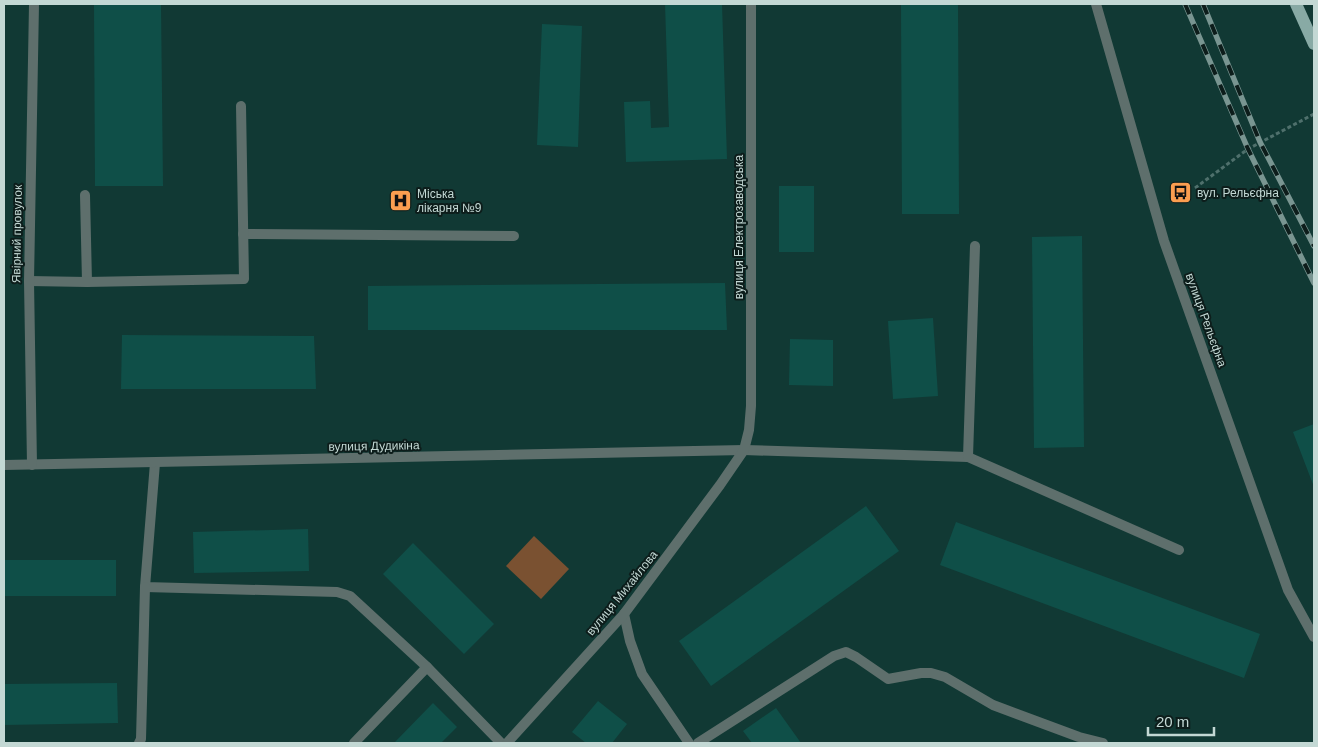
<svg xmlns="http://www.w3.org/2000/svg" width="1318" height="747" font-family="Arial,sans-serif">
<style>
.green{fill:#7a5131}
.building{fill:#0f4f48}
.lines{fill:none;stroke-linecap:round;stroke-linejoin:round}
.path{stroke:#4f706c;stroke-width:3;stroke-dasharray:4 2.5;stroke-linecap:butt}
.service{stroke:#5e6f6c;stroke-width:10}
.minor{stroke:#5e6f6c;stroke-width:10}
.tertiary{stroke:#5e6f6c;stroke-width:10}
.primary{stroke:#88aaa5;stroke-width:12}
.rail-casing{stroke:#799591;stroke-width:5.5}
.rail{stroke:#0d1d1b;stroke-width:4;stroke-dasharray:11;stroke-linecap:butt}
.labels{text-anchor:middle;stroke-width:4;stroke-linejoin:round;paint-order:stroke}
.poi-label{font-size:12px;fill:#c3d8d4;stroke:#0d1d1b;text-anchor:start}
.street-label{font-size:12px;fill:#c3d8d4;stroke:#0d1d1b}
</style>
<rect width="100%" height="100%" fill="#113934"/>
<path class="green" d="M534 536 569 569 541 599 506 566Z"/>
<g class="building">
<path d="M94 4H161L163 186H95Z"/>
<path d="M665 4H722L727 159 626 162 624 102 650 101 651 128 669 127Z"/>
<path d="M901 4H958L959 214H902Z"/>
<path d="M542 24 582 26 578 147 537 145Z"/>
<rect x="779" y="186" width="35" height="66"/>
<path d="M1082 236 1084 447 1034 448 1032 237Z"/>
<path d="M725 283 727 330H368V286Z"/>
<path d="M933 318 938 396 893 399 888 321Z"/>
<path d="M122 335 314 336 316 389H121Z"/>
<path d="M790 339 833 340V386L789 385Z"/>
<path d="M1314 424V487L1293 432Z"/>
<path d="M866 506 899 551 711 686 679 641Z"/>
<path d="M956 522 1260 634 1244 678 940 565Z"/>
<path d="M308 529 309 571 194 573 193 532Z"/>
<path d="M413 543 494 624 464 654 383 574Z"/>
<rect x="4" y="560" width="112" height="36"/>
<path d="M117 683 118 723 4 725V684Z"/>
<path d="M598 701 627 724 612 743H586L572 732Z"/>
<path d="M433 703 457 727 441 743H394Z"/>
<path d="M776 708 801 743H752L743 731Z"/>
</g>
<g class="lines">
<path class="path" d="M1195 188 1248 149 1314 114"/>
<g class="service">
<path d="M85 195 87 282"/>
<path d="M243 234 514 236"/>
<path d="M29 281 87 282 244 279 241 106"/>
<path d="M744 450 968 457 1179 550"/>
<path d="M968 457 975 246"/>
<path d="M155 463 145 587 337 592 350 596 427 667 501 743"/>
<path d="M139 743 141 739 145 587"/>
<path d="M354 743 427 667"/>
<path d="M698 743 834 656 846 652 856 657 888 679 921 673H931L945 677 993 705 1079 737 1103 743"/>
</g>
<g class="minor">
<path d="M4 465 744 450"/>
<path d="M32 465 29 281 34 4"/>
<path d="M624 614 630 641 642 674 689 743"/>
<path d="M507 743 624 614 720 485 744 450 749 430 751 406V4"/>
</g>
<path class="tertiary" d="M1096 4 1164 241 1288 590 1314 637"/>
<path class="primary" d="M1296 4 1314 44"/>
<defs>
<g id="rail">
<path d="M1185 4 1248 149 1314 283"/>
<path d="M1203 4 1260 142 1314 246"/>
</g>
</defs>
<use href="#rail" class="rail-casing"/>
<use href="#rail" class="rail"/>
</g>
<defs>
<symbol id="bus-square" viewBox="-11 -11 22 22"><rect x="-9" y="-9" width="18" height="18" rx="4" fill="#fb9e50" stroke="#0d1d1b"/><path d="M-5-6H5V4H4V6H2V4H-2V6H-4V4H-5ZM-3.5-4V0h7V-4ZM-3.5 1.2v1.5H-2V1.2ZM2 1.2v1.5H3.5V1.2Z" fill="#111"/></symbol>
<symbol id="hospital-square" viewBox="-11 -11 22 22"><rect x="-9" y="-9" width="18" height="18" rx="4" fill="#fb9e50" stroke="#0d1d1b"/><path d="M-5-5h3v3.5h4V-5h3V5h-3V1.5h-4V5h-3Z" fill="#111"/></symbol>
</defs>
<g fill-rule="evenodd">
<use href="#bus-square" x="1168" y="180" width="25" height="25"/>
<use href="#hospital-square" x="388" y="188" width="25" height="25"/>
</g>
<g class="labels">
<g class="poi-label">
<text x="1197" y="197">вул. Рельєфна</text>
<text x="417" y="198">Міська<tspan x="417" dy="14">лікарня №9</tspan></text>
</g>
<g class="street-label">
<text transform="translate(739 227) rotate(-90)" y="4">вулиця Електрозаводська</text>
<text transform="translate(17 234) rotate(-89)" y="4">Явірний провулок</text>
<text transform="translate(1206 320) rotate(70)" y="4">вулиця Рельєфна</text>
<text transform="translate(374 446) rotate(-1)" y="4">вулиця Дудикіна</text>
<text transform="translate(622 593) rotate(-51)" y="4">вулиця Михайлова</text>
</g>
</g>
<rect width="1318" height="747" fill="none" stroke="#c3d8d4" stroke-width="10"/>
<path d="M1148 727v8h66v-8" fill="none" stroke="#c3d8d4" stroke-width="2.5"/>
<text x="1156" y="727" font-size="15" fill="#c3d8d4" stroke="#0d1d1b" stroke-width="4" paint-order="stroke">20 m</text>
</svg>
